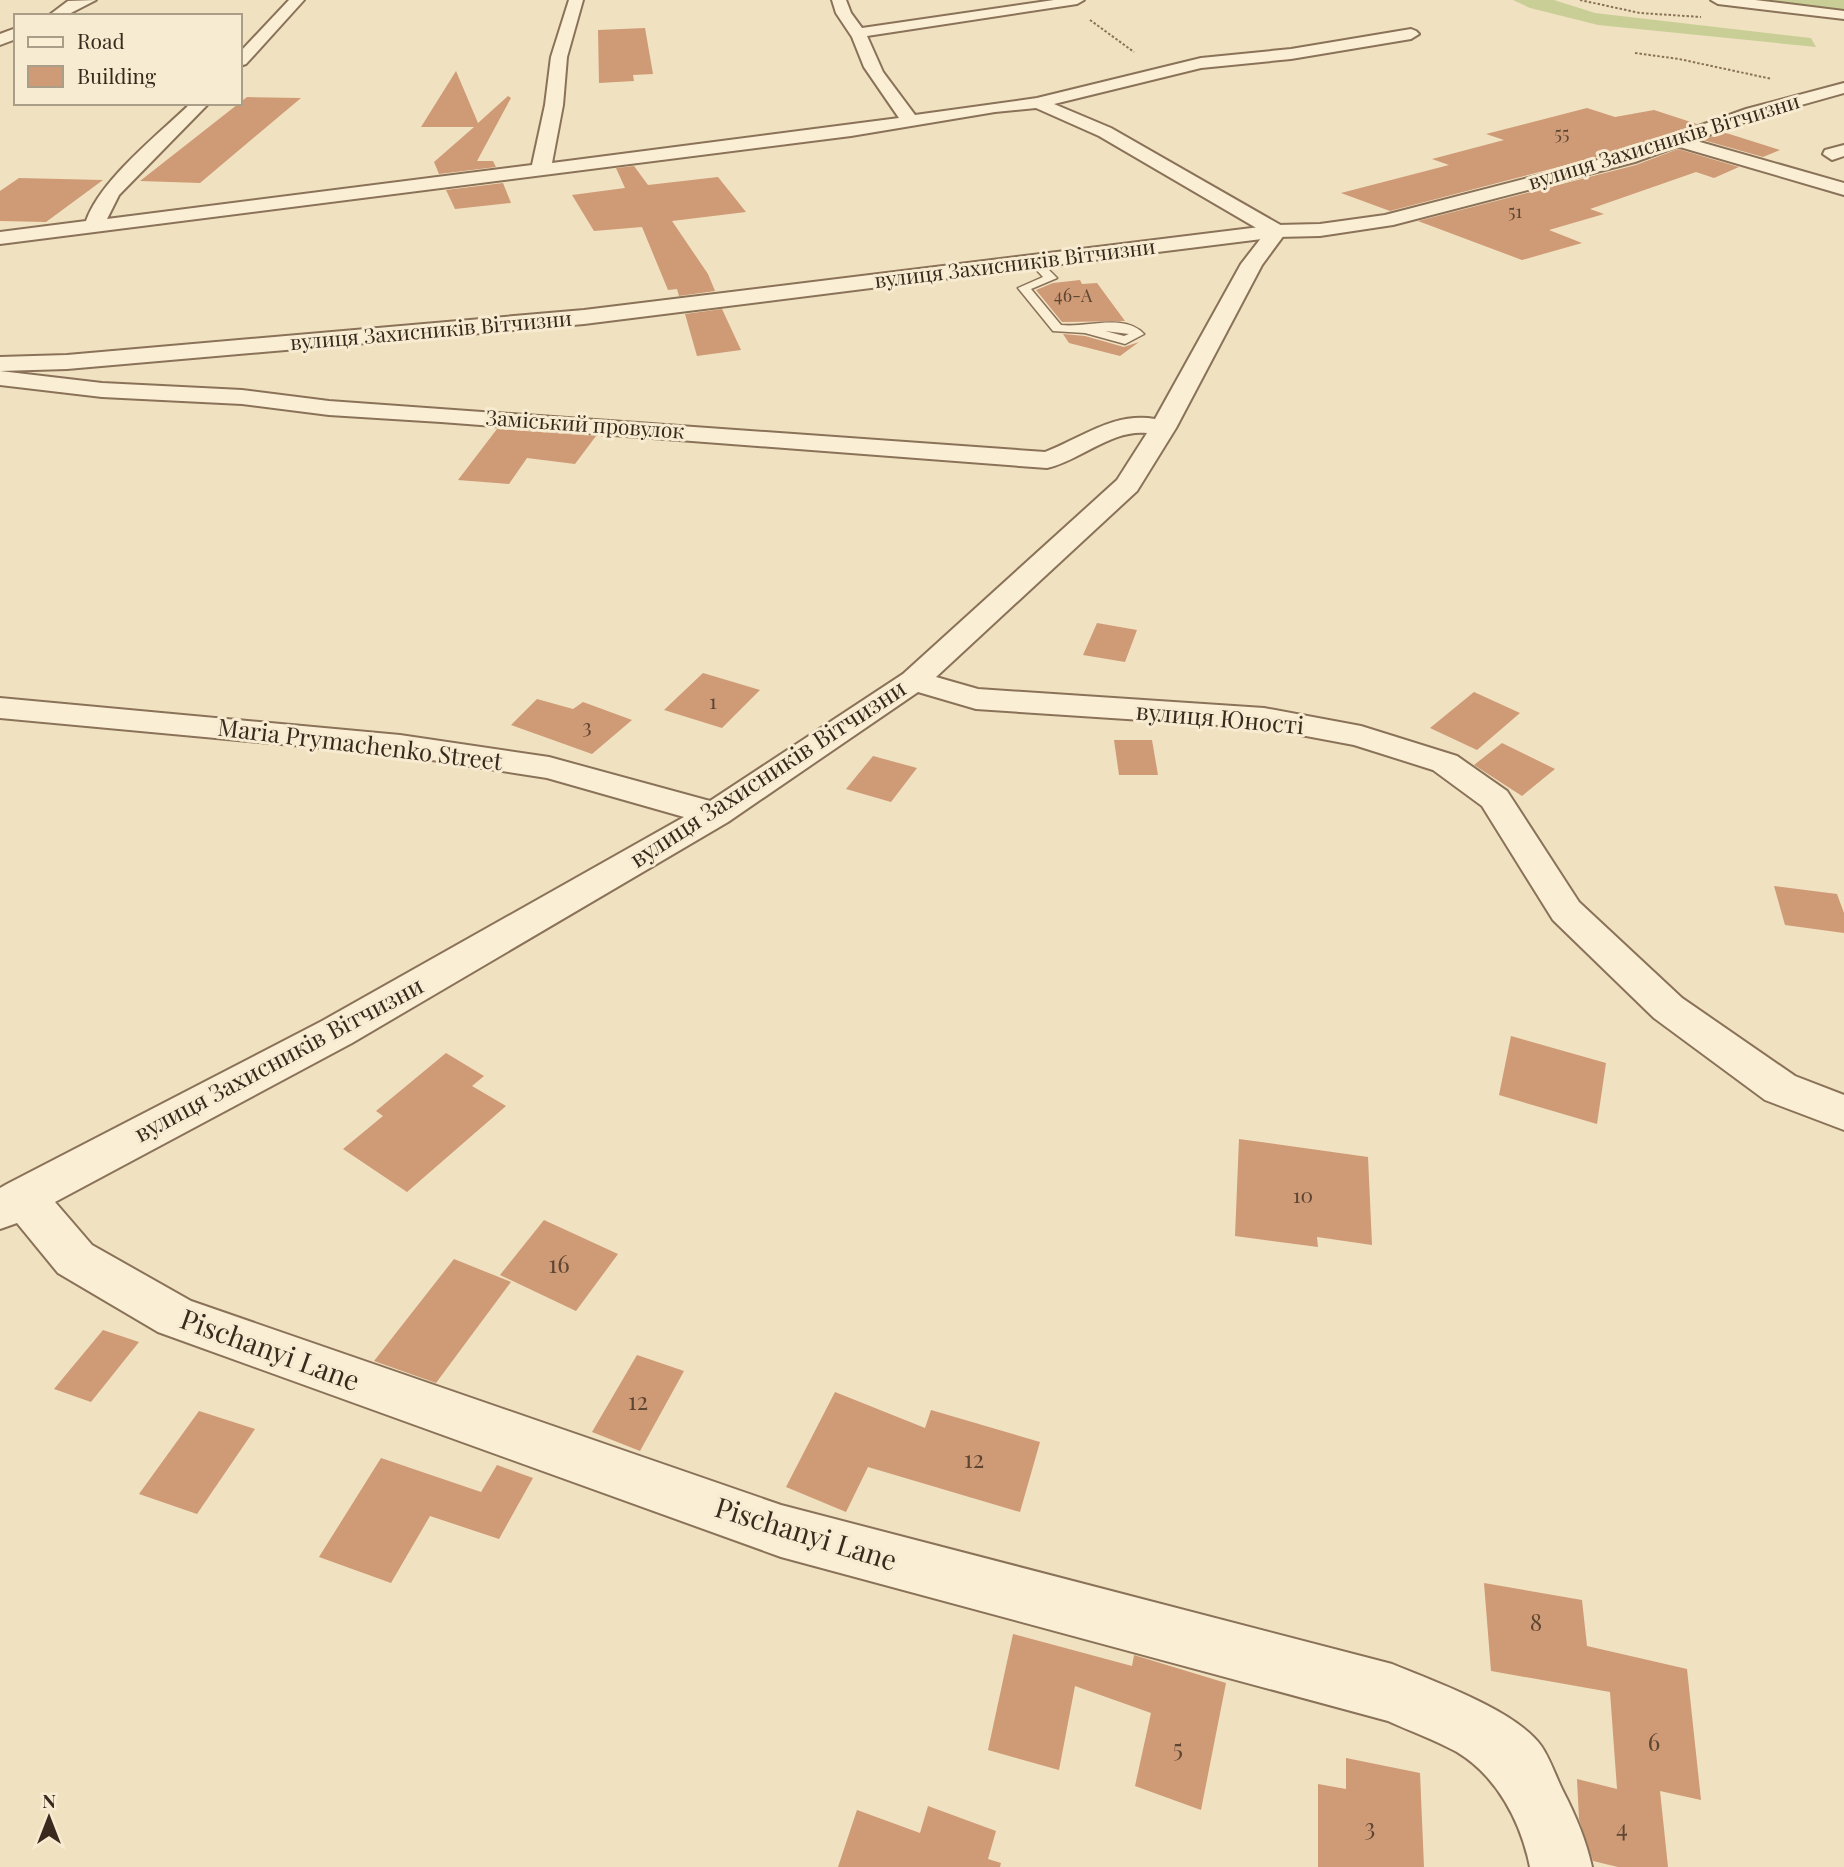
<svg xmlns="http://www.w3.org/2000/svg" width="1844" height="1867" font-family="'Playfair Display',serif">
<style>
.green{fill:#c8ce95}
.building{fill:#cf9a76}
.lines{fill:none;stroke-linecap:round;stroke-linejoin:round}
.service-casing{stroke:#8a7258;stroke-width:3}
.minor-casing{stroke:#8a7258;stroke-width:4}
.tertiary-casing{stroke:#8a7258;stroke-width:4}
.path{stroke:#8a7258;stroke-width:2;stroke-dasharray:2.5 2;stroke-linecap:butt}
.service{fill:#faeed5;fill-rule:evenodd}
.minor{fill:#faeed5;fill-rule:evenodd}
.tertiary{fill:#faeed5;fill-rule:evenodd}
.labels{text-anchor:middle;stroke-width:6;stroke-linejoin:round;paint-order:stroke}
.far-number-label{font-size:18px;fill:#5e4633}
.far-street-label{font-size:21px;fill:#392a1d;stroke:#f7ebd1}
.number-label{font-size:21px;fill:#5e4633}
.street-label{font-size:24px;fill:#392a1d;stroke:#f7ebd1}
.near-number-label{font-size:24px;fill:#5e4633}
.near-street-label{font-size:28px;fill:#392a1d;stroke:#f7ebd1}
</style>
<rect width="100%" height="100%" fill="#f0e1c1"/>
<g class="green">
<path d="M1513 0H1554L1595 13 1811 38 1816 47 1598 25 1530 8Z"/>
<path d="M1748 0H1844V11Z"/>
</g>
<g class="building">
<path d="M645 28 653 74 633 75 634 81 599 83 598 30Z"/>
<path d="M456 71 478 123 508 96 511 98 477 161H493L496 167 439 174 434 162 474 127H421Z"/>
<path d="M247 97 301 98 200 183 140 181Z"/>
<path d="M1587 108 1615 117 1654 110 1697 124 1620 151 1390 211 1341 193 1449 165 1432 159 1504 140 1486 134Z"/>
<path d="M1723 132 1780 150 1763 157 1703 140Z"/>
<path d="M1678 149 1739 167 1714 178 1696 172 1590 209 1604 214 1549 230 1582 243 1522 260 1418 221 1636 165Z"/>
<path d="M634 166 648 185 718 177 746 212 672 221 708 274 715 291 679 296 677 289 668 290 642 227 594 231 572 195 625 188 616 168Z"/>
<path d="M19 178 103 180 46 222 0 221V191Z"/>
<path d="M503 183 511 203 455 209 446 190Z"/>
<path d="M1080 280 1082 284 1097 283 1125 321 1062 322 1036 290 1053 283Z"/>
<path d="M722 309 741 350 697 356 685 314Z"/>
<path d="M1063 334 1085 336 1124 347 1139 342 1120 356 1069 343Z"/>
<path d="M497 429 596 436 575 464 527 458 509 484 458 480Z"/>
<path d="M1097 623 1137 630 1125 662 1083 655Z"/>
<path d="M703 673 760 690 722 728 664 710Z"/>
<path d="M1474 692 1520 713 1477 750 1430 728Z"/>
<path d="M537 699 573 709 583 702 632 720 592 754 511 725Z"/>
<path d="M1114 740H1152L1158 775H1119Z"/>
<path d="M1502 743 1555 769 1522 796 1474 765Z"/>
<path d="M873 756 917 768 891 802 846 789Z"/>
<path d="M1774 886 1837 894 1844 913V933L1785 925Z"/>
<path d="M1511 1036 1606 1063 1597 1124 1499 1095Z"/>
<path d="M446 1053 484 1076 472 1086 506 1106 407 1192 343 1149 383 1116 376 1111Z"/>
<path d="M1239 1139 1368 1157 1372 1245 1317 1237 1318 1247 1235 1236Z"/>
<path d="M544 1220 618 1254 576 1311 500 1275Z"/>
<path d="M454 1259 511 1282 436 1383 374 1361Z"/>
<path d="M103 1330 139 1342 91 1402 54 1389Z"/>
<path d="M637 1355 684 1371 640 1451 592 1432Z"/>
<path d="M835 1392 925 1428 931 1410 1040 1442 1020 1512 868 1467 846 1512 786 1487Z"/>
<path d="M199 1411 255 1429 197 1514 139 1494Z"/>
<path d="M381 1458 481 1492 497 1465 533 1478 499 1539 430 1516 391 1583 319 1557Z"/>
<path d="M1484 1583 1582 1600 1587 1646 1687 1669 1701 1800 1660 1791 1668 1867H1618L1593 1861 1579 1819 1577 1779 1617 1789 1610 1692 1491 1671Z"/>
<path d="M1013 1634 1132 1666 1134 1655 1226 1683 1201 1810 1135 1786 1151 1713 1075 1686 1059 1770 988 1750Z"/>
<path d="M1346 1758 1420 1773 1424 1867H1318V1784L1346 1789Z"/>
<path d="M928 1806 996 1831 988 1859 1001 1863 1000 1867H838L857 1810 920 1833Z"/>
</g>
<g class="lines">
<defs>
<path id="service" d="M1032 261H1040L1057 278 1031 289 1061 325C1087 328 1124 313 1144 334L1125 344 1085 333 1053 331 1018 288 1043 277 1032 265ZM1105 331 1129 334 1124 336Z"/>
<g id="minor">
<path d="M96 0 65 16H48L68 1Z"/>
<path d="M289 0H304L246 64 240 66V52Z"/>
<path d="M569 0H583L567 57 563 105 552 163 899 118 864 67 852 37 836 13 832 0H846L851 13 862 28 1054 0H1084L1077 4 867 36 883 72 915 115 1037 98 1201 58 1291 49 1411 29 1416 31 1419 34 1411 39 1291 59 1201 68 1054 104 1111 128 1284 227 1287 231 1262 265 1176 428 1137 491 936 677 978 689 1264 708 1361 726 1457 756 1507 791 1579 902 1682 998 1795 1076 1844 1095V1130L1765 1100 1654 1018 1553 920 1482 806 1433 770 1354 745 1264 728 976 709 918 692 728 822 352 1043 55 1202 92 1245 191 1301 781 1505 1392 1664C1433 1681 1518 1711 1542 1747 1551 1761 1556 1777 1563 1791 1576 1816 1586 1840 1592 1867H1530C1521 1822 1497 1776 1457 1752 1435 1740 1410 1731 1388 1721L781 1557 158 1332 58 1273 17 1223 0 1229V1188L7 1184 322 1021 684 817 547 778 400 755 0 718V698L400 735 549 757 710 801 903 674 1117 480 1147 433C1112 429 1081 460 1047 468L441 422 329 415 242 404 102 397 0 385V371L102 383 242 390 329 401 1045 452C1082 438 1113 412 1155 419L1241 264 1265 233 1099 136 1036 108 995 112 851 136 0 244V232L86 221C101 179 158 135 191 103H209L119 195 107 219 532 165 545 105 551 57Z"/>
<path d="M1711 0H1755L1844 11V19L1718 4Z"/>
<path d="M16 28V39L0 45V34Z"/>
<path d="M1679 136 1844 183V195L1673 145 1670 141Z"/>
<path d="M1844 145V156L1832 160 1823 154 1825 150Z"/>
</g>
<path id="tertiary" d="M1844 83V93L1758 117 1635 162 1393 225 1320 236 1277 237 584 324 67 369 0 371V357L67 355 584 310 1277 225 1320 224 1385 215 1621 154 1746 109Z"/>
</defs>
<use href="#service" class="service-casing"/>
<use href="#minor" class="minor-casing"/>
<use href="#tertiary" class="tertiary-casing"/>
<g class="path">
<path d="M1580 0 1640 13 1701 17"/>
<path d="M1090 20 1134 52"/>
<path d="M1635 53 1679 59 1772 79"/>
</g>
<use href="#service" class="service"/>
<use href="#minor" class="minor"/>
<use href="#tertiary" class="tertiary"/>
</g>
<g class="labels">
<g class="far-number-label">
<text x="1562" y="140">55</text>
<text x="1515" y="218">51</text>
<text x="1073" y="302">46-А</text>
</g>
<g class="far-street-label">
<text transform="translate(1664 142) rotate(-17)" y="7">вулиця Захисників Вітчизни</text>
<text transform="translate(1015 264) rotate(-7)" y="7">вулиця Захисників Вітчизни</text>
<text transform="translate(431 331) rotate(-5)" y="7">вулиця Захисників Вітчизни</text>
<text transform="translate(585 425) rotate(4)" y="7">Заміський провулок</text>
</g>
<g class="number-label">
<text x="713" y="709">1</text>
<text x="587" y="734">3</text>
<text x="1303" y="1203">10</text>
</g>
<g class="street-label">
<text transform="translate(1220 719) rotate(5)" y="8">вулиця Юності</text>
<text transform="translate(360 745) rotate(7)" y="8">Maria Prymachenko Street</text>
<text transform="translate(768 774) rotate(-33)" y="8">вулиця Захисників Вітчизни</text>
<text transform="translate(279 1060) rotate(-28)" y="8">вулиця Захисників Вітчизни</text>
</g>
<g class="near-number-label">
<text x="559" y="1273">16</text>
<text x="638" y="1410">12</text>
<text x="974" y="1468">12</text>
<text x="1536" y="1631">8</text>
<text x="1654" y="1751">6</text>
<text x="1178" y="1757">5</text>
<text x="1370" y="1836">3</text>
<text x="1622" y="1837">4</text>
</g>
<g class="near-street-label">
<text transform="translate(270 1350) rotate(20)" y="10">Pischanyi Lane</text>
<text transform="translate(806 1534) rotate(17)" y="10">Pischanyi Lane</text>
</g>
</g>
<rect x="14" y="14" width="228" height="91" fill="#f7ebd1" stroke="#ab9e89" stroke-width="2"/>
<rect x="28" y="37" width="35" height="10" fill="#faeed5" stroke="#ab9e89" stroke-width="2"/>
<text x="77" y="49" font-size="21" fill="#392a1d">Road</text>
<rect x="28" y="66" width="35" height="21" fill="#cf9a76" stroke="#ab9e89" stroke-width="2"/>
<text x="77" y="84" font-size="21" fill="#392a1d">Building</text>
<g transform="translate(49 1818)" stroke="#f7ebd1" stroke-width="5" paint-order="stroke">
<path d="M0-5L12 26L0 18L-12 26Z" fill="#392a1d"/>
<text y="-10" font-size="19" font-weight="bold" text-anchor="middle" fill="#392a1d">N</text>
</g>
</svg>
